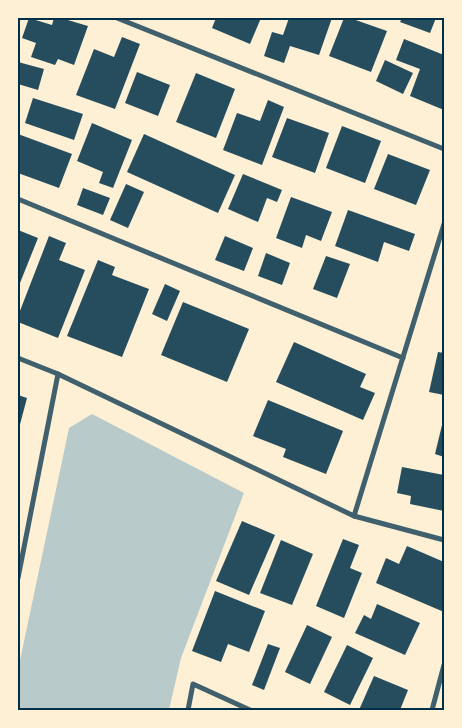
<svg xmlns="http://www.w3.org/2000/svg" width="462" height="728" font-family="Helvetica,sans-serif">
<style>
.green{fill:#b9caca}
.building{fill:#264d5e}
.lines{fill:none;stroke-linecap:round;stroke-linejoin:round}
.minor{stroke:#3f606c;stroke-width:5}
.neatline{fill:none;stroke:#003049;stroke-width:2}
</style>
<rect width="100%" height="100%" fill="#fdf0d5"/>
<path class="green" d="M92 414 244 493 181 658 169 710H18V670L69 428Z"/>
<g class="building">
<path d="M29 18 52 25 54 18H61L88 26 74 65 58 59 55 65 31 57 36 43 22 38Z"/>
<path d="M216 18H261L250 44 212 28Z"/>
<path d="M289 18H332L319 55 290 46 284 63 264 56 272 32 283 35Z"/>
<path d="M344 18H350L387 31 371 72 329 56Z"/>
<path d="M402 18H436L430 33 400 22Z"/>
<path d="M122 37 140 44 115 109 76 95 94 49 114 57Z"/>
<path d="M404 39 444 55V110L410 96 420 69 396 60Z"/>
<path d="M385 60 413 73 403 94 376 81Z"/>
<path d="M18 62 44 69 38 90 18 84Z"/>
<path d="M137 72 170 85 158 116 125 103Z"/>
<path d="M196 73 235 89 216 138 176 122Z"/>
<path d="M33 98 83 114 74 140 25 123Z"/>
<path d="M268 100 284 107 262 165 223 150 237 113 260 121Z"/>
<path d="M287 118 329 133 315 173 272 157Z"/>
<path d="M92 123 132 140 113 188 99 183 103 172 77 161Z"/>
<path d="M342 126 381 141 365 183 326 168Z"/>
<path d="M18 134 72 154 59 188 18 173Z"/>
<path d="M144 134 235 175 218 213 127 172Z"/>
<path d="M388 154 430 170 416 205 374 189Z"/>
<path d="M243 174 282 190 277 202 267 198 258 222 228 209Z"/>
<path d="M126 184 144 192 128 228 110 220Z"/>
<path d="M83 188 110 198 103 215 77 205Z"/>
<path d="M291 197 332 212 321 241 306 235 302 248 276 238Z"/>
<path d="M348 210 415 234 409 251 384 242 378 262 335 246Z"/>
<path d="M18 230 38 238 18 288Z"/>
<path d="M49 236 66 243 59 260 85 270 58 338 18 322V316Z"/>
<path d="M225 236 253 248 244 271 215 260Z"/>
<path d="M266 253 290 263 282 285 258 276Z"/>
<path d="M326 256 350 264 337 298 313 289Z"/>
<path d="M98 260 115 267 112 275 149 289 122 357 67 336Z"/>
<path d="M165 284 180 291 167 321 152 314Z"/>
<path d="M183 302 249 329 227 382 161 355Z"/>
<path d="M294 342 366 374 360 387 375 393 363 420 276 382Z"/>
<path d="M438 352 444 353V395L429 392Z"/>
<path d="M18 395 27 398 18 432Z"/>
<path d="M268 400 343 431 326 474 283 457 286 449 253 436Z"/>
<path d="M442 425H444V457L435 454Z"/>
<path d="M402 467 444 475V511L410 504 411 496 397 493Z"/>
<path d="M242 521 275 535 249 595 216 581Z"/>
<path d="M343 539 359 545 350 568 362 573 344 618 316 606Z"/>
<path d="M281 540 313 554 292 605 260 593Z"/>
<path d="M407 546 444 562V612L376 583 386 558 399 564Z"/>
<path d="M215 591 265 611 249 652 228 644 221 662 192 651Z"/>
<path d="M377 604 420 623 405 655 355 633 364 615 371 619Z"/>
<path d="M307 625 332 637 310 684 285 672Z"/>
<path d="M268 644 280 648 264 690 252 685Z"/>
<path d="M347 645 373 658 350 705 324 692Z"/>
<path d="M374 676 408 690 400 710H359Z"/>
</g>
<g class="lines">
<g class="minor">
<path d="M117 18 444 149"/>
<path d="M18 199 403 358"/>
<path d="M18 358 58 374 354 516 444 540"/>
<path d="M354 516 444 224"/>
<path d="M18 578 58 374"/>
<path d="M188 710 193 684 250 710"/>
<path d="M432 710 444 665"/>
</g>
</g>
<rect width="462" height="728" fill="none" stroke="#fdf0d5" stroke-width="38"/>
<rect x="19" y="19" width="424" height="690" class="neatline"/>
</svg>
